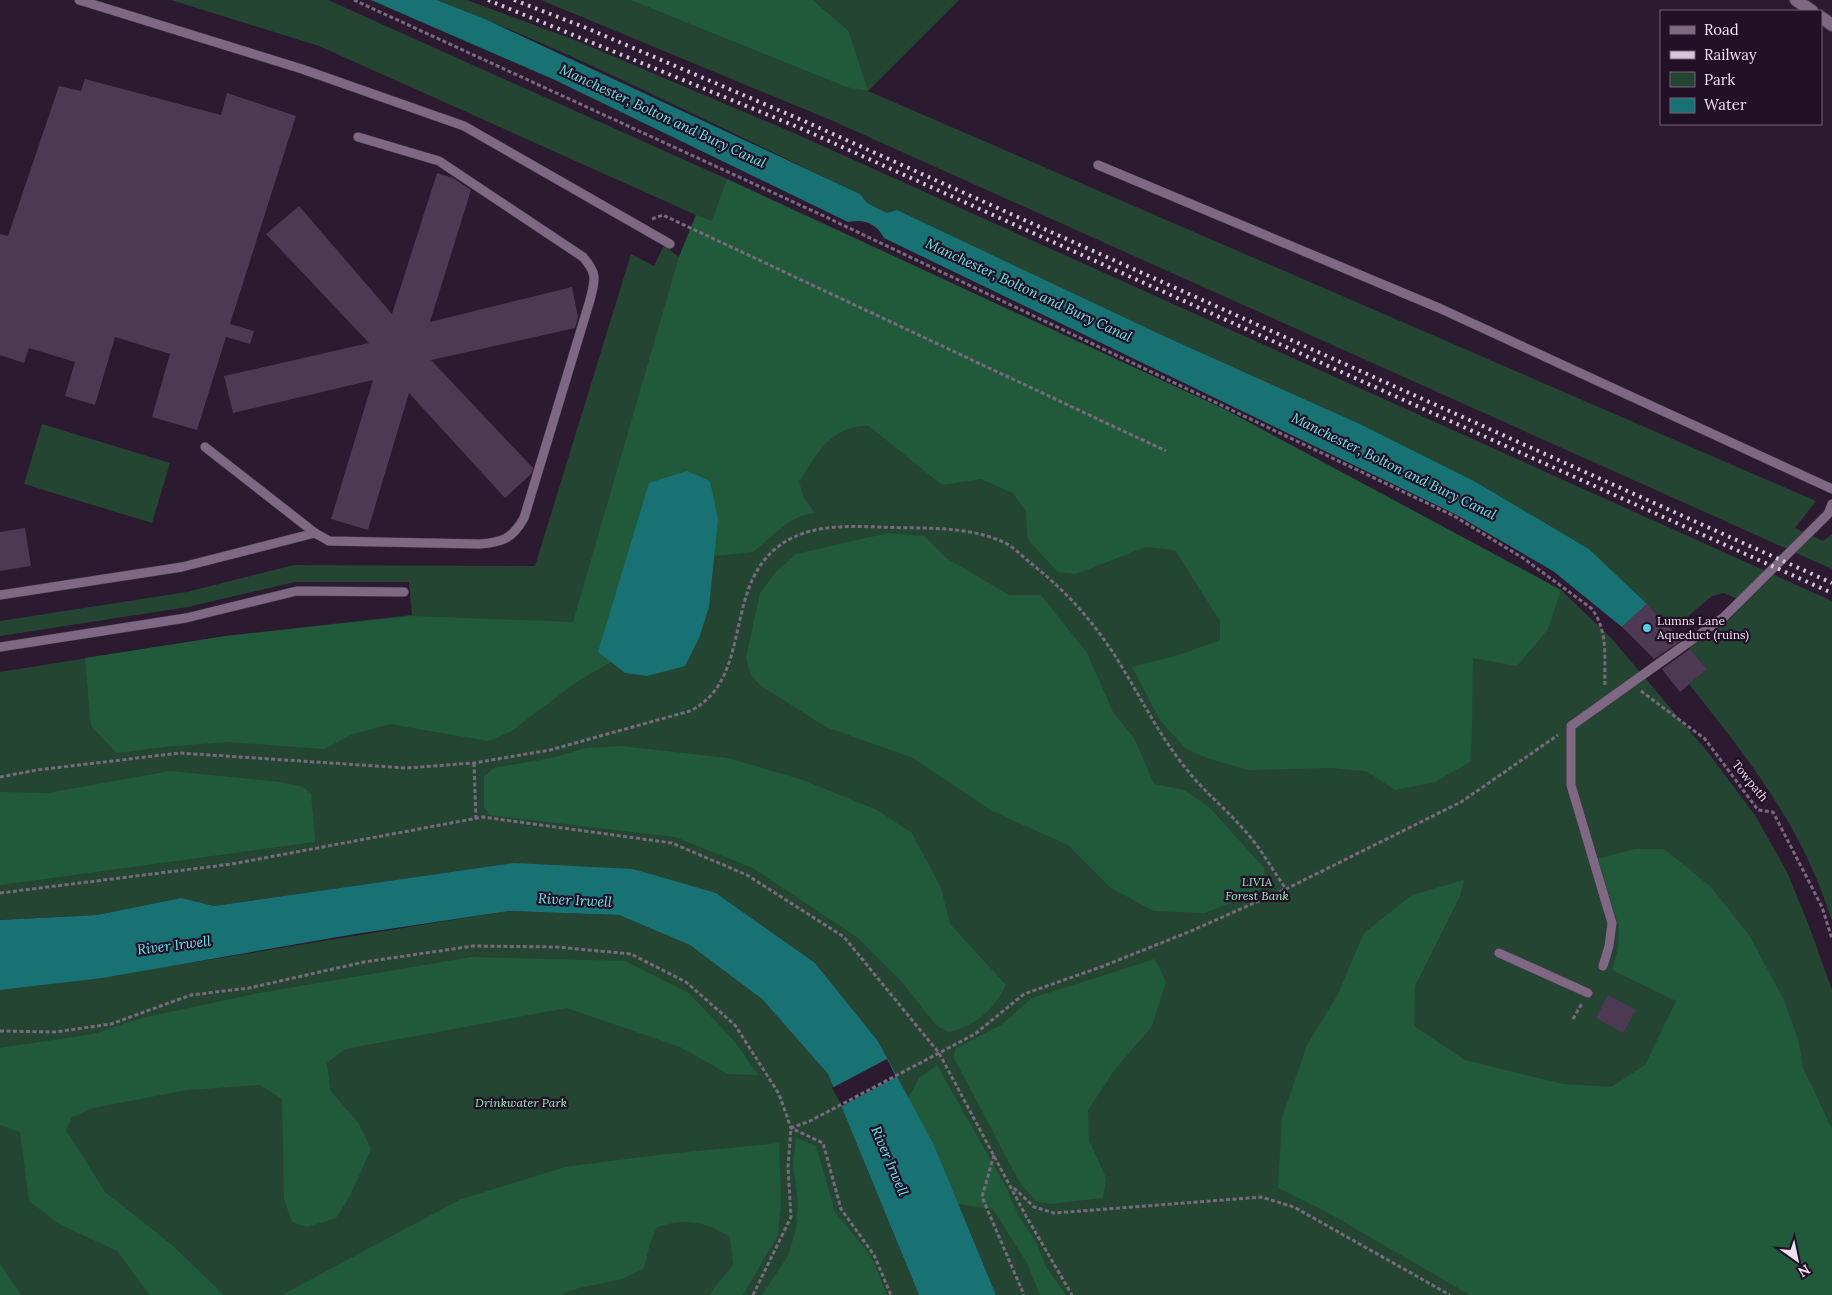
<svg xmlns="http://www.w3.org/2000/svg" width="1832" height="1295" font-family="Lora,serif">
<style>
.green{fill:#244532}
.forest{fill:#215a3b}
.water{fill:#187274}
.pier{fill:#2c1a31}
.building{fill:#4d3953}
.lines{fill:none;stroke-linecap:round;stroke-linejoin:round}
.service-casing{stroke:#443549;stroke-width:10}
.minor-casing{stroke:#443549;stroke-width:14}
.path{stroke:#79697d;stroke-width:3;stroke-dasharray:4 2.5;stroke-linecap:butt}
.service{stroke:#7e6883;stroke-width:9}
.minor{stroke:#7e6883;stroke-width:12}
.rail{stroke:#d4c6d7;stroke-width:4;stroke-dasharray:2.5 5;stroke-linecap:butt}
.poi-dot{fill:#57c9e2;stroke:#221027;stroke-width:2}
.labels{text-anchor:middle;stroke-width:4.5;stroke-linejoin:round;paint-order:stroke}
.poi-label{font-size:12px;fill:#eee1f1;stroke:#221027;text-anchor:start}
.street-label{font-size:12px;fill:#eee1f1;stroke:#221027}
.park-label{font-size:12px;font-style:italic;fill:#95e9b5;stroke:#221027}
.water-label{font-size:14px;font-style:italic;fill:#6be6e7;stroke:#221027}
</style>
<rect width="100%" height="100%" fill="#2c1a31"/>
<g class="green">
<path d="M171 0H328L727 179 1226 410 1561 590 1612 639 1706 750 1755 815 1787 872 1808 923 1832 990V1295H996L934 1145 878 1041 815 963 716 893 514 863 214 906 181 898 97 915 0 920V672L226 636 412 615 409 582H295L188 607 0 636V621L187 592 294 565 535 566 631 254 654 266 664 245 679 257 696 215 319 46Z"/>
<path d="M437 0H467L577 41 796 134 1832 601V921C1802 826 1750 761 1689 684L1707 669 1689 648 1732 617 1744 602 1724 593 1712 596 1673 629 1589 549 1474 481 1360 424 1166 337 897 210 887 213 867 203 860 194C720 128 582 56 437 0Z"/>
<path d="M541 0H630L846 87 848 30 813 0H959L868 91 1816 501 1795 528 1823 541 1832 534V569L833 121Z"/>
<path d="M42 424 170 463 152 523 24 484Z"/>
<path d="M509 911 619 915 690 945 762 999 828 1074 919 1295H0V990C170 969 339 937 509 911Z"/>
</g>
<g class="forest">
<path d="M630 0H813L848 30 868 91 846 87Z"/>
<path d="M727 179 1226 410 1561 590 1548 629 1517 666 1473 658 1472 730 1470 762 1435 782 1395 790 1366 771 1331 768 1248 770 1207 758 1185 748 1160 720 1132 667 1179 655 1220 640V621L1175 550 1146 547 1076 574 1058 572 1030 542 1027 534 1026 511 1013 493 981 479 942 485 869 426C833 424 815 455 799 482L804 498 815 513 803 515 787 523 753 552 714 556 718 520 598 652 611 662 578 681 510 732 488 741 390 724 353 734 324 749 229 742 172 746 117 753 91 726 85 658 226 636 412 616 573 622 679 257 696 215 712 221Z"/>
<path d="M888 533 924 536 946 558 1009 595H1041L1087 653 1113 712 1134 738 1154 784 1184 790 1209 807 1264 868 1265 881 1260 891 1205 913 1154 911 1111 888 1068 845 992 811 913 758 826 727 760 685 751 675 746 658 760 593 776 572 796 554Z"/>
<path d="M621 746 728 758 803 780 877 810 912 833 941 888 950 924 1006 985C993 1011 976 1025 949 1032L937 1026 902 982 858 938 753 868 675 837 490 815 484 807V777L494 768 552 758 586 748Z"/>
<path d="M170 771 280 782 303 787 311 794 315 842 0 885V792L48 793Z"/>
<path d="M1635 849H1664L1711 887 1749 935 1784 1000 1799 1043 1803 1068 1832 1129V1295H1470L1325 1211 1278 1188 1282 1118 1307 1045 1337 996 1364 933 1412 895 1464 880 1460 896 1415 986 1414 1026 1465 1060 1563 1084 1611 1087 1645 1065 1676 1001 1612 970 1618 949 1619 927 1597 859Z"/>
<path d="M471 957 625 961 689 993 735 1042 758 1075 728 1074 680 1047 567 1008 345 1049 327 1063 330 1090 359 1124 371 1149 350 1196 336 1218 307 1227 292 1222 284 1199 282 1099 260 1085 187 1090 93 1108 72 1117 66 1130 105 1192 172 1245 224 1295H150L117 1251 61 1225 29 1201 20 1132 0 1125V1048L93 1034 142 1018 254 994Z"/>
<path d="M1155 959 1166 982 1152 1026 1113 1072 1088 1110 1089 1140 1106 1178 1103 1198 1050 1204 1036 1201 1020 1183 954 1058 955 1049 1001 1025 1032 998Z"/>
<path d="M937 1065 1007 1189 1018 1215 1037 1244 1046 1267 1066 1295H1040L1027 1263 993 1209 958 1204 934 1145 908 1099 919 1078Z"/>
<path d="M796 1138 816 1146 835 1212 871 1256 887 1295H762L788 1256 796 1229 798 1200 793 1165Z"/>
<path d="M779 1143 781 1203 778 1235 743 1295H709L733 1265 730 1237C705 1221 686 1218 657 1227L650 1243 644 1268 622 1279 575 1289 561 1295H282L459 1200 565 1167 657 1155Z"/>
<path d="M0 1264 21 1295H0Z"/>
</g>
<g class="water">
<path d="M371 0H437L485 19 860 194 867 203 887 213 897 210 1166 337 1360 424 1474 481 1589 549 1647 604 1622 627 1553 571 1455 514 884 238C876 223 864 219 848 222L555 80Z"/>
<path d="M687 471 710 481 718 520 709 607 699 638 685 666 647 676 625 673 598 652 649 483Z"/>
<path d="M514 863 633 869 716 893 815 963 878 1041 934 1145 996 1295H919L828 1074 762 999 690 945 619 915 509 911 355 934 102 978 0 990V920L97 915 181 898 214 906Z"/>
</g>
<path class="pier" d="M887 1059 896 1077 842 1106 832 1088Z"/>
<g class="building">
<path d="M85 79 221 115 227 93 296 116 230 324 254 331 250 344 226 337 197 430 152 417 170 354 115 337 95 405 65 396 75 362 29 348 24 363 0 355V234L8 236 59 86 81 91Z"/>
<path d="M437 173 453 178 471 190 430 322 572 287 578 317 575 328 431 360 533 468 531 474 505 498 409 393 368 530 331 519 373 380 233 413 224 376 369 343 266 234 299 206 392 314Z"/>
<path d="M25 528 31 566 0 571V532Z"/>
<path d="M1647 604 1682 640 1654 659 1622 627Z"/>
<path d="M1690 649 1707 669 1680 692 1662 669Z"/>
<path d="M1608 995 1636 1010 1623 1033 1596 1018Z"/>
</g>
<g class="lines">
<defs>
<g id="service">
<path d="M79 0 302 69 464 126 670 244"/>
<path d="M1098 165 1439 308 1832 489"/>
<path d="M205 447 315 533 329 541 480 544C503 542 512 539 524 518L590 300C595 280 598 274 583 257L439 161 358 137"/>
<path d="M0 595 182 567 315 533"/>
<path d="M0 647 186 618 297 591 404 592"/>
<path d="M1499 953 1588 993"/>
<path d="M1603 966 1609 946 1612 923 1571 785V726L1724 617 1828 514 1832 504"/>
</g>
<g id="minor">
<path d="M1796 0 1812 11"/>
<path d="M1821 17 1832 25"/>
</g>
</defs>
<use href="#service" class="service-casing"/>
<use href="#minor" class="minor-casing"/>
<g class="path">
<path d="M354 0 826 217 1454 516 1523 558 1591 608C1609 630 1604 660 1605 687"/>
<path d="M652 219 663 215 1166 451"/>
<path d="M1641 691 1705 739 1758 810 1773 812 1822 907 1832 939"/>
<path d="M474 763 476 820"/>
<path d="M0 777 37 770 180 753 406 768 474 763 550 750 690 711C752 680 724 592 775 549 805 524 843 526 880 527 920 529 963 525 1001 541 1012 545 1023 557 1033 565 1058 585 1080 607 1100 634 1132 677 1153 729 1188 771 1207 795 1232 814 1251 838 1264 854 1274 872 1286 889"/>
<path d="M0 893 232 864 483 817 672 843 747 875 844 937 939 1053 1026 1216 1072 1295"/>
<path d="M1573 1019 1582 1003"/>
<path d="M0 1031 55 1032 111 1024 191 995 249 988 364 962 473 946 557 947 631 954 686 982 735 1025 779 1094 791 1128 823 1143 841 1209 874 1255 891 1295"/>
<path d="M994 1155 982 1197 1024 1295"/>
<path d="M1014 1188 1034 1207 1054 1213 1261 1197 1294 1207 1450 1295"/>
<path d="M753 1295 791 1217 788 1167 791 1128 810 1121 975 1034 1024 994 1101 967 1191 931 1286 889 1461 802 1558 735"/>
</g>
<use href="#service" class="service"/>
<use href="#minor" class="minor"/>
<g class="rail">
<path d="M488 0 800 128 1832 593"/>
<path d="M514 0 584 27 804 121 1832 583"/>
</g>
</g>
<circle class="poi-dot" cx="1647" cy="628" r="5"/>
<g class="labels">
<g class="poi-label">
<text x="1657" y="625">Lumns Lane<tspan x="1657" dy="14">Aqueduct (ruins)</tspan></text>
</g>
<g class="street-label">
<text transform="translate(1750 781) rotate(51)" y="4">Towpath</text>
</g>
<g class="park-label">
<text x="1257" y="886">LIVIA<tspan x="1257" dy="14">Forest Bank</tspan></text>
<text x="521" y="1107">Drinkwater Park</text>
</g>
<g class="water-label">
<text transform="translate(663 116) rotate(25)" y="5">Manchester, Bolton and Bury Canal</text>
<text transform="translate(1029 290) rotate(25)" y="5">Manchester, Bolton and Bury Canal</text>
<text transform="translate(1394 466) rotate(26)" y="5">Manchester, Bolton and Bury Canal</text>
<text transform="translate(575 900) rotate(3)" y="5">River Irwell</text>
<text transform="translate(174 945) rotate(-7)" y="5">River Irwell</text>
<text transform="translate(890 1161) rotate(67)" y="5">River Irwell</text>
</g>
</g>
<rect x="1660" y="10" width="162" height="115" fill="#221027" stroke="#746478"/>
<rect x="1670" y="26" width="25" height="8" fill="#7e6883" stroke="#746478"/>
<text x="1704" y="35" font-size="15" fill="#eee1f1">Road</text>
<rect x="1670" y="51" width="25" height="8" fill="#d4c6d7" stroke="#746478"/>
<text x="1704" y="60" font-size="15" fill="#eee1f1">Railway</text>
<rect x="1670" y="72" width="25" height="15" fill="#244532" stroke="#746478"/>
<text x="1704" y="85" font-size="15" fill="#eee1f1">Park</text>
<rect x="1670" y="98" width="25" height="15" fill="#187274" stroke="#746478"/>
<text x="1704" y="110" font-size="15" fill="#eee1f1">Water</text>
<g transform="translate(1797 1260) rotate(147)" stroke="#221027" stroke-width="4" paint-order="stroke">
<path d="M0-4L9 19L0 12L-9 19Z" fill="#eee1f1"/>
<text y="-8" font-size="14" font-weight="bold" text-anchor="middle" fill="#eee1f1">N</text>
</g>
</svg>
